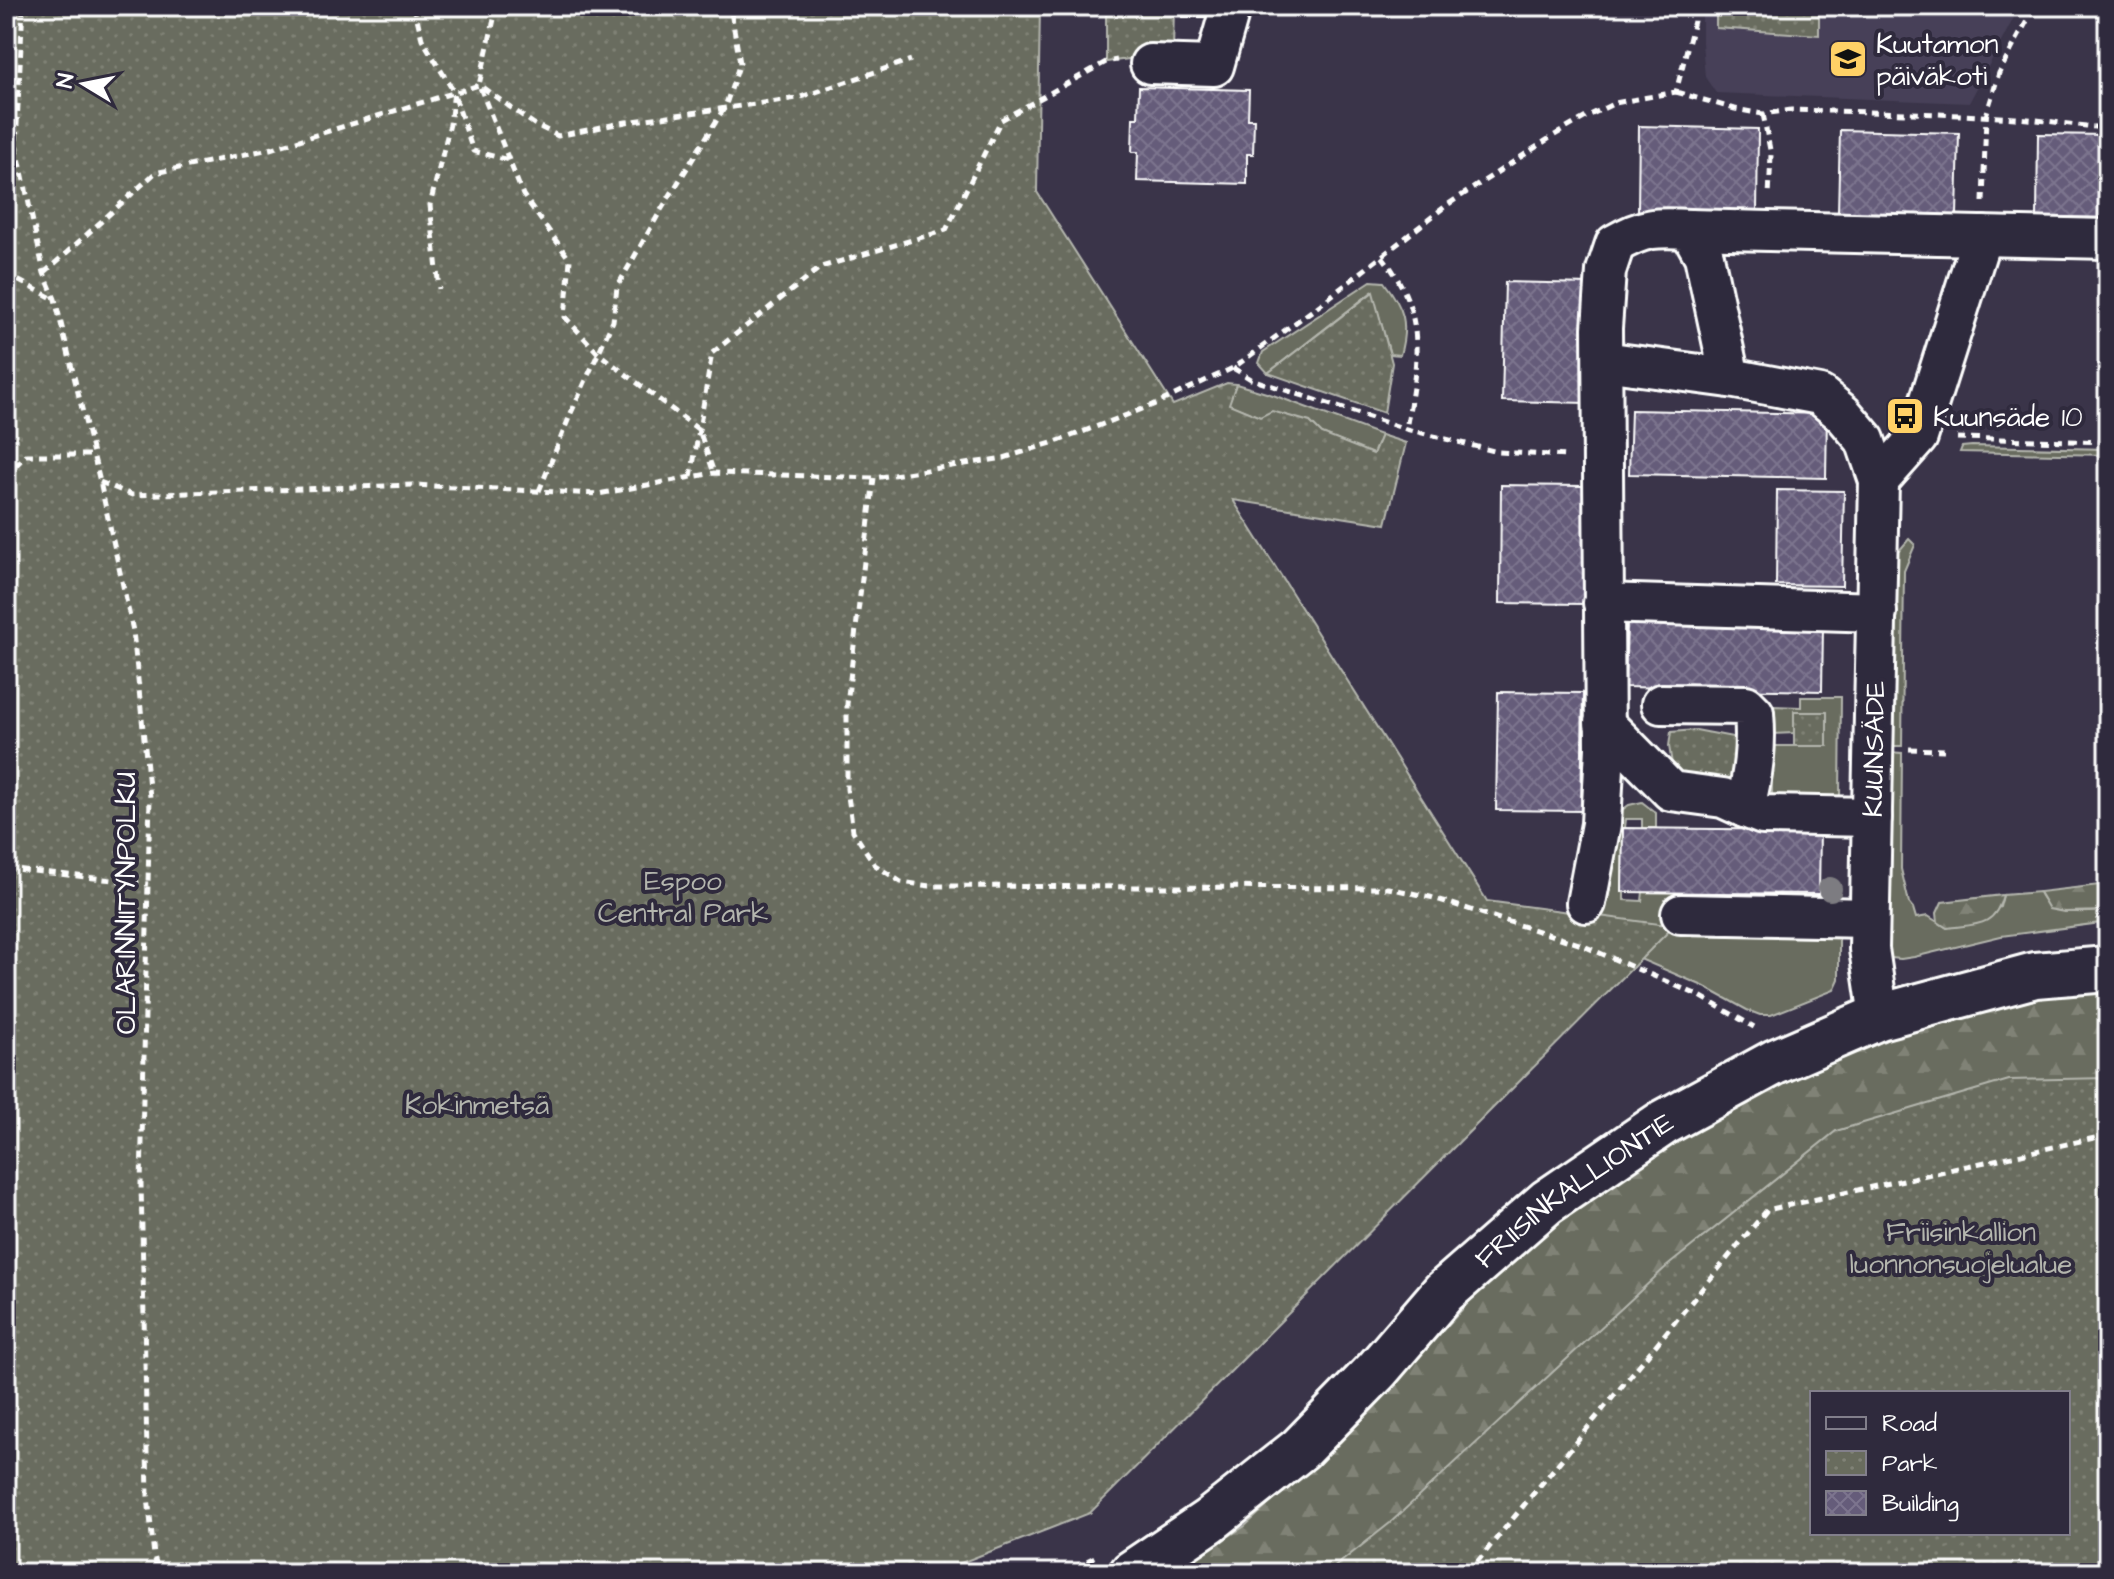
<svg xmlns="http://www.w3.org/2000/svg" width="2114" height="1579" font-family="'Architects Daughter',sans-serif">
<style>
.built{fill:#474058}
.green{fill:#696c5e;stroke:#b4b6ae;stroke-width:2}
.forest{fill:url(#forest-firs);stroke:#b4b6ae;stroke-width:2;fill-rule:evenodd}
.park{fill:url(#park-dots);stroke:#b4b6ae;stroke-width:2;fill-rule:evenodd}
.building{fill:url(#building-cross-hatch);stroke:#fff;stroke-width:2}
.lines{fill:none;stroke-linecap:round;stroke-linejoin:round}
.minor-casing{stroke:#fff;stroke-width:44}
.major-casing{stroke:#fff;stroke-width:50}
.path{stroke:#fff;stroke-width:5;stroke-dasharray:8 6;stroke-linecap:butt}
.minor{stroke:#2f2a3d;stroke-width:38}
.major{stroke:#2f2a3d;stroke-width:44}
.tree{fill:#7d7c81}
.labels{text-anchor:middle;stroke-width:8;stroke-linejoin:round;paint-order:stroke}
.poi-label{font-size:28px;fill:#fff;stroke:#2f2a3d;text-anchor:start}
.street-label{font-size:28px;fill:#fff;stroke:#2f2a3d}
.park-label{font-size:28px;fill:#b4b6ae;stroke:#2f2a3d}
</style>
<defs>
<pattern id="forest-firs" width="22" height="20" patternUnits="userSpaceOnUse" patternTransform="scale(2)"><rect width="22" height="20" fill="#696c5e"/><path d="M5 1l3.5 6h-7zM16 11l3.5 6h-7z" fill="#808276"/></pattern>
<pattern id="park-dots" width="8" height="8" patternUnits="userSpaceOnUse" patternTransform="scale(2)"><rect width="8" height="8" fill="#696c5e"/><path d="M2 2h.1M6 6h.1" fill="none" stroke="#808276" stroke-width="1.8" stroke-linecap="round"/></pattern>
<pattern id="building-cross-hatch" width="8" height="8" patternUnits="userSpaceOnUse" patternTransform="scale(2)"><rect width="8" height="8" fill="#655c7a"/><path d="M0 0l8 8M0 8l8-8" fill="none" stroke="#7c748e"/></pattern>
</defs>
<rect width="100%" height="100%" fill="#3a3449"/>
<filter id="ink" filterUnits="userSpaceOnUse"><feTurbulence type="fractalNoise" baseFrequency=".0125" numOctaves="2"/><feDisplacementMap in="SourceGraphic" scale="16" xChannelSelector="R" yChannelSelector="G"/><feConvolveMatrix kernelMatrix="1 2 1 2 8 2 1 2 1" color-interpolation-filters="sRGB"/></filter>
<g filter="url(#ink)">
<path class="built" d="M1702 6H2020L1969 103 1716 93 1705 77 1702 42Z"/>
<g class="green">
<path d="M1371 281 1384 282C1404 308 1409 323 1400 355L1390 354 1372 292 1268 373 1259 363 1263 352Z"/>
<path d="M1236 384 1273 395 1381 435 1374 455 1322 434 1310 422 1260 417 1228 404Z"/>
<path d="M1972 446 2108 449V455L1960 452 1962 447Z"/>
<path d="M1909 539 1915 545 1904 571 1902 746H1888L1893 558Z"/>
<path d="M1801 697H1841L1840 798H1772V746H1827L1794 712V733L1773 734V706L1801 707Z"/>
<path d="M1888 752 1902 753 1901 869 1909 903 1913 908 1916 918 1928 916 1947 928 2000 907 2003 895 2039 892C2050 918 2085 912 2108 911V922L2001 936 1914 957 1901 959 1891 958 1886 951Z"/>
<path d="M1642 802 1656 813V828H1642V819H1626L1625 828H1623L1622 891 1624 892V900L1642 901 1643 892H1675L1674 926 1839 931V979L1834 990 1771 1015H1760L1747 1010 1703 986 1626 953 1598 916 1619 812 1629 805Z"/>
</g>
<g class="forest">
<path d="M2108 884V911L2064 912 2049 909 2039 892Z"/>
<path d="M2003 895C1995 928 1975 924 1947 928L1938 922 1937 913 1942 902Z"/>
<path d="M2108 990V1573H1171L1245 1526 1358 1424 1487 1282 1612 1175 1755 1088 1903 1031 2035 999ZM1812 1393H2068V1533H1812Z"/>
</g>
<g class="park">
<path d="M6 6H1040L1037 192 1173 405 1227 383 1236 384 1229 404 1260 417 1272 411 1310 422 1322 434 1373 454 1381 435 1406 443 1386 524 1233 500 1487 901 1674 926 1090 1513 935 1573H6Z"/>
<path d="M1106 6H1174L1173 53 1106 62Z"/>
<path d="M1716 6H1819V35L1716 28Z"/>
<path d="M1373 292 1392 363 1384 413 1268 373Z"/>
<rect x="1794" y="712" width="33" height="34"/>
<path d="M1696 730 1743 739 1733 782 1689 778 1672 764 1669 746 1671 732Z"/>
<path d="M2108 1078V1573H1327L1390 1523 1666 1267 1836 1131 2009 1080ZM2068 1393V1533H1812V1393Z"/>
</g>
<g class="building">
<rect x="1182" y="6" width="31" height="11"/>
<path d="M1261 6H1448V11Z"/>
<path d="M1532 6H1592V13L1531 12Z"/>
<path d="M1139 87 1249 90 1248 119H1254L1253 154H1247V184L1137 181 1138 152H1132L1133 118H1138Z"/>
<path d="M1639 126 1758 129 1757 213 1638 211Z"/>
<path d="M1840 130 1959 133 1957 216 1838 213Z"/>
<path d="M2038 134 2108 135V218L2037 217Z"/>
<path d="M1505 282 1590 284 1587 403 1502 401Z"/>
<path d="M1631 410 1827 414 1826 478 1629 474Z"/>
<path d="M1501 485 1586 486 1584 604 1500 603Z"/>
<path d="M1777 490 1844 491 1842 586 1776 585Z"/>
<path d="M1627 624 1823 627 1822 691 1625 687Z"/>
<path d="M1498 692 1583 693 1581 811 1496 810Z"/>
<path d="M1623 828 1820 830 1819 894 1622 892Z"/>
</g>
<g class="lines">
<defs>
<g id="minor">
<path d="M1150 64 1214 66 1231 6"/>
<path d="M1689 229 2108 239"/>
<path d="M1603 361 1730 378"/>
<path d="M1879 481 1918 437 1982 236"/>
<path d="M1603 603 1877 612"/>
<path d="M1604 723 1671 791 1723 798 1745 808C1753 774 1757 748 1754 713L1746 705 1661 704"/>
<path d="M1745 808 1763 815 1872 817"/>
<path d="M1586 903 1601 824 1605 748 1602 328 1606 271 1615 244C1644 227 1656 227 1689 229L1704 256 1730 378 1820 395 1843 414 1865 440 1879 481 1869 949 1879 1017"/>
<path d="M1681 914 1869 918"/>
</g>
<g id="major">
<path id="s1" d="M1132 1573 1209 1521 1300 1449 1377 1370 1444 1292 1547 1202 1663 1123 1775 1062 1879 1017 2035 975 2108 969"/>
</g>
</defs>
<use href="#minor" class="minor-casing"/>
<use href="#major" class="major-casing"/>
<g class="path">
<path d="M23 6 16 144 44 273 55 299 100 482 133 631 150 797 141 1184 148 1496 154 1556 159 1573"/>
<path d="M414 6 422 39 454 92 450 124 430 205 439 289"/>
<path d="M497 6 479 85 523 195 570 260 565 317 598 353 699 430 714 473"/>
<path d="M1676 92 1735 109 1763 114 1791 110C1866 112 1941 113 2015 118 2046 120 2077 126 2108 128"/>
<path d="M455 97 473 151 509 160"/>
<path d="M1763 114 1771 155 1769 196"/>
<path d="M1983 202 1986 116 1999 73 2035 6"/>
<path d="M1382 256C1428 314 1418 361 1406 429"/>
<path d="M44 273 155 173 270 149 479 85 534 124 558 136 626 122 798 98 911 60"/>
<path d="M6 274 54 299"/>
<path d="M1233 368 1251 379 1406 429 1498 452 1566 456"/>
<path d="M6 427 14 468"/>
<path d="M1957 438 2108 442"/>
<path d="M6 476 26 455H93"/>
<path d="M691 477 712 353 821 267 946 230 1001 120 1106 62 1117 60"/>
<path d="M874 478 847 704V789L853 831 875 865 901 882 930 886 1388 888 1430 897 1579 944 1700 996 1754 1027"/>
<path d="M100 482 132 495 412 485 598 494 714 473 874 478 1004 458 1061 440 1153 405 1233 368 1317 307 1447 205 1553 136 1586 117 1615 103 1676 92 1694 21V6"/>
<path d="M539 491 571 413 613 321 617 287 661 210 725 107 740 63 730 6"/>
<path d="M1909 749 1944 750"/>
<path d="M6 868 148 884"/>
<path d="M1062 1573 1097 1556"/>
<path d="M1468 1573 1767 1210 2108 1135"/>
</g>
<use href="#minor" class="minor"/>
<use href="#major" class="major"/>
</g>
<circle class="tree" cx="1830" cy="889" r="12"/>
</g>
<defs>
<symbol id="school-square" viewBox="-11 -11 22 22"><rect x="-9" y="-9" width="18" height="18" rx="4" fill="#ffd166" stroke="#2f2a3d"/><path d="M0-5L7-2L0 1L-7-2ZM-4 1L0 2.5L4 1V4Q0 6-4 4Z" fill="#111"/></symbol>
<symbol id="bus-square" viewBox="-11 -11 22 22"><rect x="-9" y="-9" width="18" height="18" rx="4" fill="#ffd166" stroke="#2f2a3d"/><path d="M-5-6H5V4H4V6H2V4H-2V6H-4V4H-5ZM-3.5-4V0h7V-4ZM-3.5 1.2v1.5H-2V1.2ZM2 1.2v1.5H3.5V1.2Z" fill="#111"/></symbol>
</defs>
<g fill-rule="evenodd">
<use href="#school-square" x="1826" y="37" width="44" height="44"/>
<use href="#bus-square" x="1883" y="394" width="44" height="44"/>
</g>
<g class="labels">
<g class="poi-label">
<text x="1876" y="53">Kuutamon<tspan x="1876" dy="32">päiväkoti</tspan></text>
<text x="1933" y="426">Kuunsäde 10</text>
</g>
<g class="street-label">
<text transform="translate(1873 749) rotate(-89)" y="10">KUUNSÄDE</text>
<text transform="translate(125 903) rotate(-90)" y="10">OLARINNIITYNPOLKU</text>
<text dy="10" stroke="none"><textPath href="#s1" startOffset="588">FRIISINKALLIONTIE</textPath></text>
</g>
<g class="park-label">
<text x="683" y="890">Espoo<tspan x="683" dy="32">Central Park</tspan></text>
<text x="477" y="1114">Kokinmetsä</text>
<text x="1961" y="1241">Friisinkallion<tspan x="1961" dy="32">luonnonsuojelualue</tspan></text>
</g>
</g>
<rect width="2114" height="1579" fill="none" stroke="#2f2a3d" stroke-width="32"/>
<rect x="16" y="16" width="2082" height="1547" fill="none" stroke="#fff" stroke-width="3" filter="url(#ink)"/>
<rect x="1810" y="1391" width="260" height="144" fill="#2f2a3d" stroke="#827f8b" stroke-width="2"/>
<rect x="1826" y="1417" width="40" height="12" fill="#2f2a3d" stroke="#827f8b" stroke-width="2"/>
<text x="1882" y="1431" font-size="24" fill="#ffffff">Road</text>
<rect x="1826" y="1451" width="40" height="24" fill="url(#park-dots)" stroke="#827f8b" stroke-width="2"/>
<text x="1882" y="1471" font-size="24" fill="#ffffff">Park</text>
<rect x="1826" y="1491" width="40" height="24" fill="url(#building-cross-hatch)" stroke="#827f8b" stroke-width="2"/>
<text x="1882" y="1511" font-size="24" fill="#ffffff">Building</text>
<g transform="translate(84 84) rotate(280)" stroke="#2f2a3d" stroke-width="6" paint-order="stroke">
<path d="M0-6L14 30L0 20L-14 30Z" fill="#ffffff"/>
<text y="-12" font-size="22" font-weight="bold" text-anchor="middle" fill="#ffffff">N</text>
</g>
</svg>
